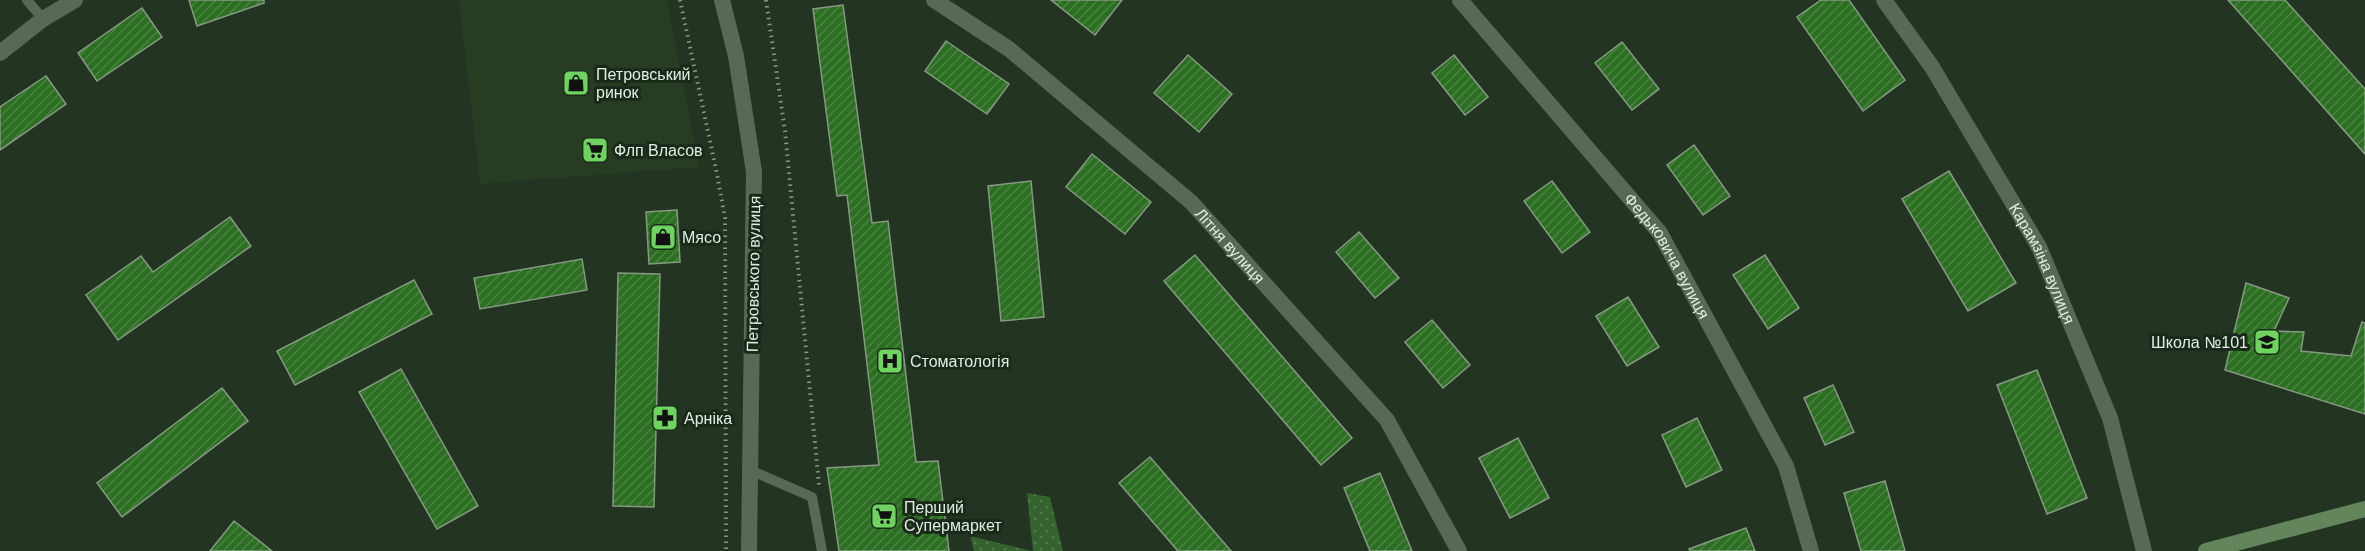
<svg xmlns="http://www.w3.org/2000/svg" width="2365" height="551" font-family="Arial,sans-serif">
<style>
.built{fill:#283c24}
.green{fill:url(#green-dots)}
.building{fill:url(#building-hatch);stroke:#869983;stroke-width:1.5}
.lines{fill:none;stroke-linecap:round;stroke-linejoin:round}
.path{stroke:#8a9788;stroke-width:4;stroke-dasharray:1.5 4.5;stroke-linecap:butt}
.service{stroke:#586955;stroke-width:10}
.minor{stroke:#586955;stroke-width:16}
.tertiary{stroke:#586955;stroke-width:16}
.secondary{stroke:#62855c;stroke-width:16}
.labels{text-anchor:middle;stroke-width:6;stroke-linejoin:round;paint-order:stroke}
.poi-label{font-size:16px;fill:#e2ede1;stroke:#1a2a18;text-anchor:start}
.street-label{font-size:16px;fill:#e2ede1;stroke:#1a2a18}
</style>
<defs>
<pattern id="green-dots" width="8" height="8" patternUnits="userSpaceOnUse" patternTransform="scale(1.5)"><rect width="8" height="8" fill="#35632e"/><path d="M2 2h.1M6 6h.1" fill="none" stroke="#527a4c" stroke-width="1.8" stroke-linecap="round"/></pattern>
<pattern id="building-hatch" width="6" height="6" patternUnits="userSpaceOnUse" patternTransform="scale(1.5)"><rect width="6" height="6" fill="#2c6e22"/><path d="M-1 1l2-2M0 6l6-6M5 7l2-2" fill="none" stroke="#4a8342"/></pattern>
</defs>
<rect width="100%" height="100%" fill="#243422"/>
<path class="built" d="M459 0H667L699 167 480 184Z"/>
<g class="green">
<path d="M1027 493 1050 497 1063 551H1033Z"/>
<path d="M970 536 1031 551H974Z"/>
</g>
<g class="building">
<path d="M189 0H264V3L197 26Z"/>
<path d="M1051 0H1122L1095 35Z"/>
<path d="M1821 0H1849L1905 80 1863 111 1797 17Z"/>
<path d="M2228 0H2285L2365 89V154Z"/>
<path d="M843 5 872 223 888 221 916 462 938 461 949 551H839L827 468 879 465 847 195 837 196 813 9Z"/>
<path d="M142 8 162 37 97 81 78 53Z"/>
<path d="M946 41 1009 84 987 114 925 71Z"/>
<path d="M1622 42 1659 89 1632 110 1595 63Z"/>
<path d="M1188 55 1232 94 1199 132 1154 93Z"/>
<path d="M1454 55 1488 97 1465 115 1432 73Z"/>
<path d="M46 76 66 104 0 150V107Z"/>
<path d="M1694 145 1730 196 1703 215 1667 165Z"/>
<path d="M1092 154 1151 202 1125 234 1066 187Z"/>
<path d="M1949 171 2016 283 1968 311 1902 199Z"/>
<path d="M1031 181 1044 317 1001 321 988 186Z"/>
<path d="M1552 181 1590 232 1562 253 1524 201Z"/>
<path d="M677 210 680 262 649 264 646 212Z"/>
<path d="M230 217 251 246 118 340 86 295 141 256 153 272Z"/>
<path d="M1359 232 1399 278 1375 298 1336 252Z"/>
<path d="M1195 255 1352 438 1321 465 1164 281Z"/>
<path d="M1765 255 1799 308 1768 329 1733 275Z"/>
<path d="M582 259 587 290 480 309 474 278Z"/>
<path d="M618 273 660 274 654 507 613 506Z"/>
<path d="M414 280 432 314 295 385 277 351Z"/>
<path d="M2246 283 2289 298 2274 331 2304 332 2301 351 2351 356 2362 322 2365 323V414L2225 370Z"/>
<path d="M1628 297 1659 347 1627 366 1596 316Z"/>
<path d="M1432 320 1470 365 1443 388 1405 342Z"/>
<path d="M401 369 478 506 437 529 359 392Z"/>
<path d="M2037 370 2087 498 2047 514 1997 385Z"/>
<path d="M1833 385 1854 432 1825 445 1804 398Z"/>
<path d="M222 388 248 421 122 517 97 483Z"/>
<path d="M1697 418 1722 470 1686 487 1662 435Z"/>
<path d="M1518 438 1549 498 1510 518 1479 458Z"/>
<path d="M1150 457 1231 551H1178L1119 483Z"/>
<path d="M1380 473 1412 551H1370L1344 488Z"/>
<path d="M1885 481 1905 551H1861L1844 493Z"/>
<path d="M234 521 272 551H210Z"/>
<path d="M1746 528 1755 551H1690L1689 549Z"/>
</g>
<g class="lines">
<g class="path">
<path d="M680 0 717 174 725 218 726 551"/>
<path d="M766 0 785 131 819 485"/>
</g>
<g class="service">
<path d="M27 0 43 19"/>
<path d="M750 470 812 497 822 551"/>
</g>
<g class="minor">
<path id="s1" d="M934 0 1009 49 1191 202 1387 420 1459 551"/>
<path id="s2" d="M1460 0 1660 233 1786 466 1811 551"/>
<path id="s3" d="M1884 0 1932 67 2039 247 2110 418 2144 551"/>
<path d="M0 53 43 19 75 0"/>
</g>
<path class="tertiary" d="M722 0 736 56 754 172 749 551"/>
<path class="secondary" d="M2206 551 2365 509"/>
</g>
<defs>
<symbol id="shop-square" viewBox="-11 -11 22 22"><rect x="-9" y="-9" width="18" height="18" rx="4" fill="#6fd360" stroke="#1a2a18"/><path d="M-5-2.5h2.3a2.7 3.5 0 0 1 5.4 0H5L5.5 6h-11ZM-1.5-2.5h3a1.5 2.3 0 0 0-3 0Z" fill="#111"/></symbol>
<symbol id="supermarket-square" viewBox="-11 -11 22 22"><rect x="-9" y="-9" width="18" height="18" rx="4" fill="#6fd360" stroke="#1a2a18"/><path d="M-6-5.5h2.5l.6 2H6L4.5 2H-2.5L-4.4-4H-6ZM-1.5 3.2a1.3 1.3 0 1 0 .1 0ZM3 3.2a1.3 1.3 0 1 0 .1 0Z" fill="#111"/></symbol>
<symbol id="school-square" viewBox="-11 -11 22 22"><rect x="-9" y="-9" width="18" height="18" rx="4" fill="#6fd360" stroke="#1a2a18"/><path d="M0-5L7-2L0 1L-7-2ZM-4 1L0 2.5L4 1V4Q0 6-4 4Z" fill="#111"/></symbol>
<symbol id="hospital-square" viewBox="-11 -11 22 22"><rect x="-9" y="-9" width="18" height="18" rx="4" fill="#6fd360" stroke="#1a2a18"/><path d="M-5-5h3v3.5h4V-5h3V5h-3V1.5h-4V5h-3Z" fill="#111"/></symbol>
<symbol id="pharmacy-square" viewBox="-11 -11 22 22"><rect x="-9" y="-9" width="18" height="18" rx="4" fill="#6fd360" stroke="#1a2a18"/><path d="M-2-6h4v4h4v4h-4v4h-4v-4h-4v-4h4Z" fill="#111"/></symbol>
</defs>
<g fill-rule="evenodd">
<use href="#shop-square" x="561" y="68" width="30" height="30"/>
<use href="#supermarket-square" x="580" y="135" width="30" height="30"/>
<use href="#shop-square" x="648" y="222" width="30" height="30"/>
<use href="#school-square" x="2252" y="327" width="30" height="30"/>
<use href="#hospital-square" x="875" y="346" width="30" height="30"/>
<use href="#pharmacy-square" x="650" y="403" width="30" height="30"/>
<use href="#supermarket-square" x="869" y="501" width="30" height="30"/>
</g>
<g class="labels">
<g class="poi-label">
<text x="596" y="80">Петровський<tspan x="596" dy="18">ринок</tspan></text>
<text x="614" y="156">Флп Власов</text>
<text x="682" y="243">Мясо</text>
<text x="2248" y="348" text-anchor="end">Школа №101</text>
<text x="910" y="367">Стоматологія</text>
<text x="684" y="424">Арніка</text>
<text x="904" y="513">Перший<tspan x="904" dy="18">Супермаркет</tspan></text>
</g>
<g class="street-label">
<text dy="6" stroke="none"><textPath href="#s1" startOffset="386">Літня вулиця</textPath></text>
<text dy="6" stroke="none"><textPath href="#s2" startOffset="330">Федьковича вулиця</textPath></text>
<text dy="6" stroke="none"><textPath href="#s3" startOffset="308">Карамзіна вулиця</textPath></text>
<text transform="translate(753 274) rotate(-89)" y="6">Петровського вулиця</text>
</g>
</g>
</svg>
